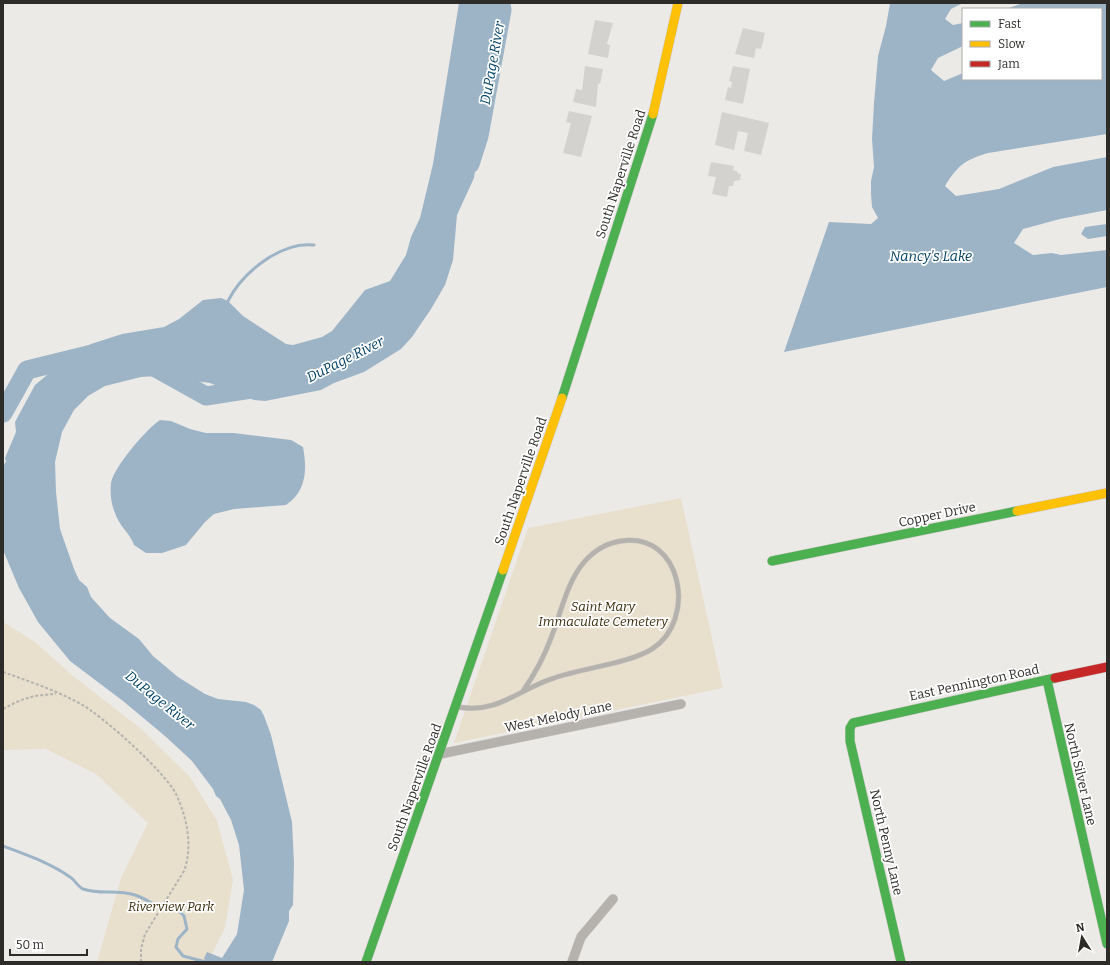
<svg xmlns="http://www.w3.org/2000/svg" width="1110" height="965" font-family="Bitter,serif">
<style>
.green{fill:#e8dfcd}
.water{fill:#9db4c7}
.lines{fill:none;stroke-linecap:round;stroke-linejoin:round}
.stream{stroke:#9db4c7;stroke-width:3}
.river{stroke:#9db4c7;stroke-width:19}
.building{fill:#d3d2cf}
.lane-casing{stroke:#c9c8c6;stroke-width:5.5}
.street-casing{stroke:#c9c8c6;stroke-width:10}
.fast-casing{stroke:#c9c8c6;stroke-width:10}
.slow-casing{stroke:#c9c8c6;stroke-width:10}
.jam-casing{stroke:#c9c8c6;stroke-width:10}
.path{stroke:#b5b3af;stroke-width:2;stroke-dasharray:3 2;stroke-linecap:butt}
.lane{stroke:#b5b2ad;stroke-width:4.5}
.street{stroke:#b5b2ad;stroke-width:9}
.fast{stroke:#4caf50;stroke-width:9}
.slow{stroke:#ffc107;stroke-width:9}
.jam{stroke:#c62828;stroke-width:9}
.labels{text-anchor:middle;stroke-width:3.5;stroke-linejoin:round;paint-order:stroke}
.street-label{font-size:13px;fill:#2d2c29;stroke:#fff}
.park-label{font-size:13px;font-style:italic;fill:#3a2c0b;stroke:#fff}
.water-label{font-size:14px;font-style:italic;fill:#014065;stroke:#fff}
</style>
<rect width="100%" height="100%" fill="#eceae7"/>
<g class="green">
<path d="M681 498 723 688 454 743 528 528Z"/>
<path d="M3 622 35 642 73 676 140 728 190 777 217 821 233 880 225 928 208 962H97L121 878 148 823 96 774 46 749 3 750Z"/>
</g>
<g class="water">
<path d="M459 3H494L479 116 477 155 474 178 457 215 453 260 445 285 431 309 412 337 401 349 364 372 334 383 321 390 265 401 254 400 210 383 157 376 141 377 105 386 88 396 74 410 62 432 55 462 56 492 60 529 74 569 79 580 87 587 91 597 110 618 139 639 153 656 178 677 205 694 218 699 246 702 254 705 261 710 264 716 271 735 292 822 294 863 293 905 289 911V921L272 962H206L204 958 207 952 222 958 237 934 244 890 239 845 231 820 220 799 216 796 213 789 192 761 165 736 123 701 70 661 38 622 19 588 3 550V467L6 461 5 458 16 432 15 422 35 385 59 365 91 344 122 334 164 327 179 319 203 300 221 298 228 301 243 316 286 344 293 345 322 337 332 331 365 290 390 281 406 255 411 237 420 218 433 164Z"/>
<path d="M890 3H963L951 9 945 19 953 25 963 23V46L938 58 931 70 944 81 963 73V79H1101V9H1006L1023 3H1107V134L988 153C965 160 958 165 945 186L956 196 999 189 1053 167 1107 157V210L1060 219 1023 229 1014 243 1033 255 1052 253 1061 255 1107 250V287L784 352 829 222 871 224 878 218 872 207 871 194V181L874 167 872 139 874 103 878 56 886 26Z"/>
<path d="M1107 224V236L1088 239 1081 234 1085 227Z"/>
<path d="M160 420 171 421 190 429 206 433H233L291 440 303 447C307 469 307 491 286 505L234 509 214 514 205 522 186 545 162 553H146L134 545C130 533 119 526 115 513 111 504 110 494 111 483 114 467 146 429 160 420Z"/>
</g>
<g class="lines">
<g class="stream">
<path d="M228 301C242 273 281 241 314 245"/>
<path d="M3 846C25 854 50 863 70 877 75 880 78 887 83 889 100 895 117 889 135 895 150 900 160 911 177 909L184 916 187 929 178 939 176 947 183 956 206 962"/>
</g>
<g class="river">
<path d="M470 164 479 136 502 10 501 3"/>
<path d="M154 367 206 396 258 388"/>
<path d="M3 413 27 370 92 354"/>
</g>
</g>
<g class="building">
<path d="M595 20 613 23 607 44 610 45 608 58 588 54Z"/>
<path d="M743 28 765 33 761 49 756 48 754 58 735 54Z"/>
<path d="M585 66 603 69 600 84 598 83 596 107 573 102 576 89 582 90Z"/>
<path d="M733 66 750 69 743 104 725 100 728 87 731 88 732 82 729 81Z"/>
<path d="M569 111 592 116 581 157 563 153 571 123 566 122Z"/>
<path d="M722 112 769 123 761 155 744 151 748 133 738 131 734 150 715 145Z"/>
<path d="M711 162 734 166 733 170 738 172V174H741L740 180 734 181 733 186H729L727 197 712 194 716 177 708 176Z"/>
</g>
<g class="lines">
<defs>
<path id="lane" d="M458 707C498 714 519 689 554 678 582 668 628 664 652 649 698 620 682 531 621 541 607 543 595 550 585 561 567 581 561 613 551 638 544 657 535 674 523 691"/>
<g id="street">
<path d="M440 754 681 704"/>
<path d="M572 962 581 937 613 899"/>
</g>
<g id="fast">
<path d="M562 398 653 114"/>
<path d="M772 561 1017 511"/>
<path d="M1047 680 1107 944"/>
<path d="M366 962 503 570"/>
<path d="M901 962 850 741V728L853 723 1055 678"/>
</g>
<g id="slow">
<path d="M653 114 678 3"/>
<path d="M1017 511 1107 493"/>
<path d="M503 570 562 398"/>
</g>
<path id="jam" d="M1055 678 1107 667"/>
</defs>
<use href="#lane" class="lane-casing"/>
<use href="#street" class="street-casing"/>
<use href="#fast" class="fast-casing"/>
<use href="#slow" class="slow-casing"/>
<use href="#jam" class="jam-casing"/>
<g class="path">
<path d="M3 672C28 681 55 690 79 703 102 715 165 772 176 794 187 817 193 847 184 871L145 934 141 949V962"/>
<path d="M3 709C23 698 33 695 56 694"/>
</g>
<use href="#lane" class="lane"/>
<use href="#street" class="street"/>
<use href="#fast" class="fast"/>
<use href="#slow" class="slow"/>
<use href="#jam" class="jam"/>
</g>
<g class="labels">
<g class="street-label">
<text transform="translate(620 174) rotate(-72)" y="5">South Naperville Road</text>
<text transform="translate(520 481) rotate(-71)" y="5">South Naperville Road</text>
<text transform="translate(937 514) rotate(-12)" y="5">Copper Drive</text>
<text transform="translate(974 682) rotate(-12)" y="5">East Pennington Road</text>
<text transform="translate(558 716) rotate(-12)" y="5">West Melody Lane</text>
<text transform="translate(1081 774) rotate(77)" y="5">North Silver Lane</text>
<text transform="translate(414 787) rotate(-70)" y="5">South Naperville Road</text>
<text transform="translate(887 842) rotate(77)" y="5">North Penny Lane</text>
</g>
<g class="park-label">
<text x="603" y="611">Saint Mary<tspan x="603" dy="15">Immaculate Cemetery</tspan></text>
<text x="171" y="911">Riverview Park</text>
</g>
<g class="water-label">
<text transform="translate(492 63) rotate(-80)" y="5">DuPage River</text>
<text x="931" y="261">Nancy's Lake</text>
<text transform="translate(345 359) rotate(-27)" y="5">DuPage River</text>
<text transform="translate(160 700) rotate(39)" y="5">DuPage River</text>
</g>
</g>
<rect width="1110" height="965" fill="none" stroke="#2d2c29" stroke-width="8"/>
<rect x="962" y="8" width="140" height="72" fill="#ffffff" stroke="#ababa9"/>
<rect x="970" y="21" width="20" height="6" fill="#4caf50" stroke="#ababa9"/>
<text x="998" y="28" font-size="12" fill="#2d2c29">Fast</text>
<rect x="970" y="41" width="20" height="6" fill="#ffc107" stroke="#ababa9"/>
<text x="998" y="48" font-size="12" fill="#2d2c29">Slow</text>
<rect x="970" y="61" width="20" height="6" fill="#c62828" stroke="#ababa9"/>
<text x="998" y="68" font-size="12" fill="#2d2c29">Jam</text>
<g transform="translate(1082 937) rotate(349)" stroke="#ffffff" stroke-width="3" paint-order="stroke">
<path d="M0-3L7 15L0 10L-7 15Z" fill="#2d2c29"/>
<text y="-6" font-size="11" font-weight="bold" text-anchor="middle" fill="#2d2c29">N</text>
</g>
<path d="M10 949v6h77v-6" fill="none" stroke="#2d2c29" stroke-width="2"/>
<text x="16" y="949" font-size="12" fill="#2d2c29" stroke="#ffffff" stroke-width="3" paint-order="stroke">50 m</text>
</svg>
